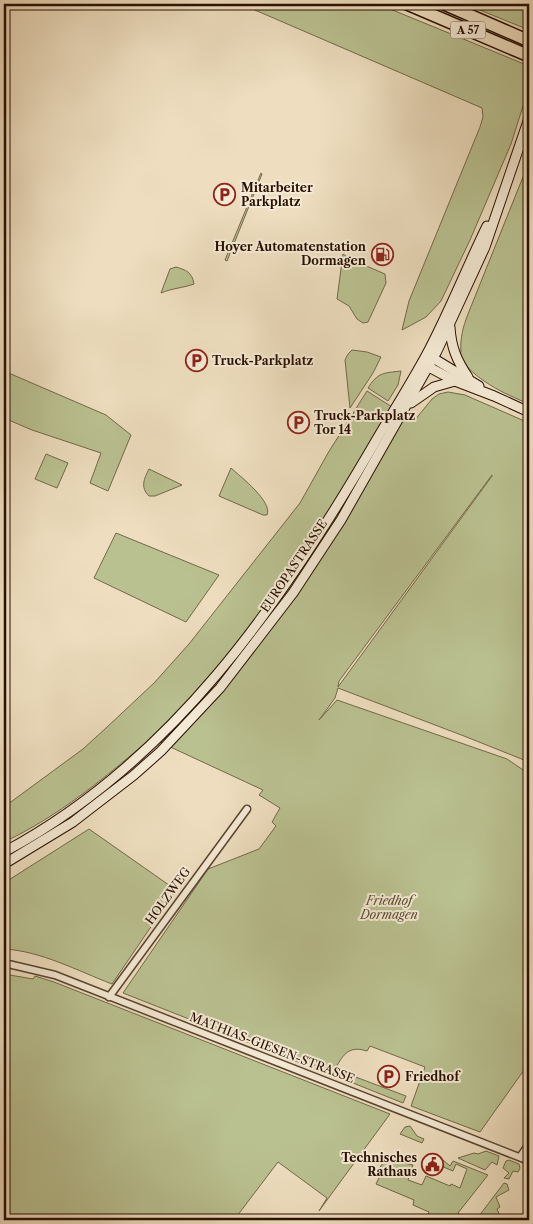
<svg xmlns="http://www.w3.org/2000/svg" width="533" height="1224" font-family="'Libre Caslon Text',serif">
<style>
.green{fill:#bac191;stroke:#726848;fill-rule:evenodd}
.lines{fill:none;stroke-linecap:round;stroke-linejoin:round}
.street-casing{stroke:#5a4330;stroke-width:9}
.secondary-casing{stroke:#290f00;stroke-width:11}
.highway-casing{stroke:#290f00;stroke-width:14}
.street{stroke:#f4ead5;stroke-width:6}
.secondary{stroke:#f4ead5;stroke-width:9}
.highway{stroke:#eedebf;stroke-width:11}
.rail-casing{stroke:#290f00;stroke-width:4.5}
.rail{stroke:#f4ead5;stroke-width:2.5;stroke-dasharray:8;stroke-linecap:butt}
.labels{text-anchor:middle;stroke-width:4;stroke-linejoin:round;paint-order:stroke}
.shield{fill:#f4ead5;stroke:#665140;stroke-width:1}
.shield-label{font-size:11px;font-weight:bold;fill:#290f00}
.poi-label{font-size:12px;font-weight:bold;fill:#290f00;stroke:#f4ead5;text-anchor:start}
.street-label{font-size:12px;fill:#290f00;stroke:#f4ead5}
.park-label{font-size:12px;font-style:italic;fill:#5c4d33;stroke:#f4ead5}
</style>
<rect width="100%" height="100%" fill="#eedebf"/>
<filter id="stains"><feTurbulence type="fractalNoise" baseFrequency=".004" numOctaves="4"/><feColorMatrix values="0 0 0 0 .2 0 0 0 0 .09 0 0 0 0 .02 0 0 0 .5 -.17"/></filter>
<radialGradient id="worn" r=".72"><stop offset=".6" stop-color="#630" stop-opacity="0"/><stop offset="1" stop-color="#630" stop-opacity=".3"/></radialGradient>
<g class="green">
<path d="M241 4H378L529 66V87L511 144 470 240 441 301 426 317 402 330 409 301 480 127 483 117 482 108Z"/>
<path d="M465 4H529V30Z"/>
<path d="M529 162V404C503 393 474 380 458 355L461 352C460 338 463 327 468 314Z"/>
<path d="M261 173 262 174 227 261 225 260Z"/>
<path d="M343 254 350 259 385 274 386 283 368 322 363 323 357 319 349 306 337 299Z"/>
<path d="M176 267C186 270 192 272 194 284 183 288 173 288 161 293L170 269Z"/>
<path d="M352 350 367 352 381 357 373 373 350 408 345 360 348 354Z"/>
<path d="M4 371 106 415 131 435 108 491 90 483 101 453 32 430 4 418Z"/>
<path d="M401 371 398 385 388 401 368 388C378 372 384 373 401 371Z"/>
<path d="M367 391 414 421 432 399 439 394 448 392 465 395 529 423V762L464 736 338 688 335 698 319 720 337 700 507 759 529 774V1063L480 1132 411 1106 425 1067 370 1046 367 1051C345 1044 342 1059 331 1075L123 993 208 869 259 849 276 826 272 822 280 808 259 795 263 790 151 738C105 778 59 816 4 842V807L83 749 106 728 154 683 189 644 300 503 328 453ZM492 475V476L338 687 339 681Z"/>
<path d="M46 454 68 463 57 488 35 479Z"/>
<path d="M231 468C241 477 273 502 267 515H263L219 496Z"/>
<path d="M149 469 182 485 155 496H149C140 487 144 479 149 469Z"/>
<path d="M116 533 219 575 186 622 94 578Z"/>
<path d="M89 829 176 890 112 984C78 971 41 951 4 949V883Z"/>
<path d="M4 974 33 979 35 976 54 982 390 1114 319 1211 327 1198 278 1162 234 1220H18L4 1215Z"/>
<path d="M345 1073 406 1096 403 1103 343 1079Z"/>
<path d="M410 1126 417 1136 424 1139 422 1143 400 1134 405 1127Z"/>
<path d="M486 1151 499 1156 497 1165 492 1162 485 1170 458 1158 474 1153 478 1154Z"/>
<path d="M386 1159 413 1165 408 1180 422 1185 426 1176 450 1186 451 1184 460 1188 467 1169 456 1164 453 1171 441 1166 443 1160 450 1166 453 1161 488 1175 458 1213 466 1220H445L428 1215 429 1212 413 1205 414 1200 376 1184 379 1178 375 1174Z"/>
<path d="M509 1160 519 1164 520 1168 518 1172 513 1171 509 1179 504 1178 509 1173 503 1168 506 1161Z"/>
<path d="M504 1183 507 1184 509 1190 496 1197 500 1207 497 1209 500 1216 491 1220H476Z"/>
</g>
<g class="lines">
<defs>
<g id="street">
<path d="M4 963 55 975 529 1161"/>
<path d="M109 997 247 809"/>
<path d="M520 1157 529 1144"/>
</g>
<g id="secondary">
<path d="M450 327C451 347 457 361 468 377"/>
<path d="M428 355 479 386"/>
<path d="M425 365 455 381 494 396 529 412"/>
<path d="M411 403 434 387 455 381"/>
<path d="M4 852C171 763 281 604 374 444 392 413 412 382 429 350 450 310 467 267 487 226"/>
<path d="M4 864 73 822 134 775 161 751 220 688 293 593 341 520 437 351 485 247 529 118"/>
</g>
<g id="highway">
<path d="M407 4 529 56"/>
<path d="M444 4 529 41"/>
</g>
</defs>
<use href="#street" class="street-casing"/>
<use href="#secondary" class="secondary-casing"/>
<use href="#highway" class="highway-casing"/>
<use href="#street" class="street"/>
<use href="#secondary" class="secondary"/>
<use href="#highway" class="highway"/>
<defs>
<path id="rail" d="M4 1219 7 1220"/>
</defs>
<use href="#rail" class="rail-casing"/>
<use href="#rail" class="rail"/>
</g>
<defs>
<symbol id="parking-ring" viewBox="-11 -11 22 22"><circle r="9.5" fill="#f4ead5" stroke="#8f2418" stroke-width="1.5"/><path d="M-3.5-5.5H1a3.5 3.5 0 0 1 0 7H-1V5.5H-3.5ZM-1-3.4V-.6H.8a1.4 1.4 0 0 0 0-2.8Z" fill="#8f2418"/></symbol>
<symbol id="fuel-ring" viewBox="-11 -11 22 22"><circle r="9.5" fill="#f4ead5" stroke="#8f2418" stroke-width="1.5"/><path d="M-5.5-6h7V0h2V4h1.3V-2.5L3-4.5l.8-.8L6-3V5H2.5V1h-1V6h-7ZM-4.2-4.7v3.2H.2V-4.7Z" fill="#8f2418"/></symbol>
<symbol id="civic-ring" viewBox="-11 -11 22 22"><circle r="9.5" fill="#f4ead5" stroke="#8f2418" stroke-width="1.5"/><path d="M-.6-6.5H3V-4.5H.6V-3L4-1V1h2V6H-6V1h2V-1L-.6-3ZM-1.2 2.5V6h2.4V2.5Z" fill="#8f2418"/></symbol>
</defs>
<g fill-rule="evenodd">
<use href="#parking-ring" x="212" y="182" width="25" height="25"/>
<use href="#fuel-ring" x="370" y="242" width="25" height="25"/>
<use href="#parking-ring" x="184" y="348" width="25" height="25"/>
<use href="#parking-ring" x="286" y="410" width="25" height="25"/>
<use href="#parking-ring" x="376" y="1064" width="25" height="25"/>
<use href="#civic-ring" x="420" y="1152" width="25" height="25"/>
</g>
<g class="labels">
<rect class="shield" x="450.5" y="21.5" width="35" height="17" rx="4"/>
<g class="shield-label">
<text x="468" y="34">A 57</text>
</g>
<g class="poi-label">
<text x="241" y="192">Mitarbeiter<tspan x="241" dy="14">Parkplatz</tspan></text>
<text x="366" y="251" text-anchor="end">Hoyer Automatenstation<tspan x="366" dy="14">Dormagen</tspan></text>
<text x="212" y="365">Truck-Parkplatz</text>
<text x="314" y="420">Truck-Parkplatz<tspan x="314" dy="14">Tor 14</tspan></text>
<text x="405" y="1081">Friedhof</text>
<text x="417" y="1162" text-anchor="end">Technisches<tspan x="417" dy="14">Rathaus</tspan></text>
</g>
<g class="street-label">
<text transform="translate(294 566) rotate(-56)" y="4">EUROPASTRASSE</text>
<text transform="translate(168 896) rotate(-54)" y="4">HOLZWEG</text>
<text transform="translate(272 1048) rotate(21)" y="4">MATHIAS-GIESEN-STRASSE</text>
</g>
<g class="park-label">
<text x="389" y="905">Friedhof<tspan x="389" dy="14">Dormagen</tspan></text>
</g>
</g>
<rect width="533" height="1224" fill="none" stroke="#eedebf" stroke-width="20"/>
<rect x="5" y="5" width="523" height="1214" fill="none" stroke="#290f00" stroke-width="2.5"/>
<rect x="10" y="10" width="513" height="1204" fill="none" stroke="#290f00"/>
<rect width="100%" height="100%" filter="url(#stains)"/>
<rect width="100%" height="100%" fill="url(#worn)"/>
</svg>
